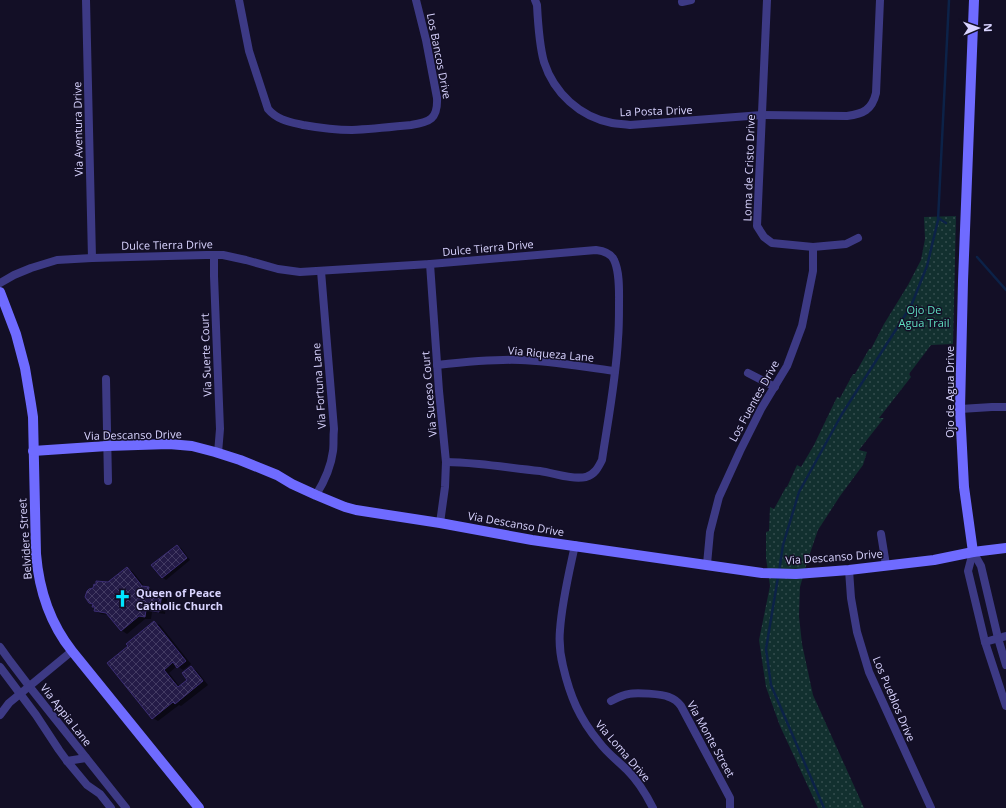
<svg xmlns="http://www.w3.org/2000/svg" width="1006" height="808" font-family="'Open Sans',sans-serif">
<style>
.grass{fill:url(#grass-dots)}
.shadow{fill:#0007}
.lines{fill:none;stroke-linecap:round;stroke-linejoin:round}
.stream{stroke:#0c2248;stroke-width:2.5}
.building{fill:url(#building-cross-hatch);stroke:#3b2d73}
.street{stroke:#3d3a85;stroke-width:8}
.secondary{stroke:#6f6bff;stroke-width:10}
.labels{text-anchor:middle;stroke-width:3;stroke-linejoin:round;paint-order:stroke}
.street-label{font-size:11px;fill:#d9d4ff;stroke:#130f26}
.park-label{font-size:11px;fill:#5fe0c0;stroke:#130f26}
.poi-label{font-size:11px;font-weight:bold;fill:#d9d4ff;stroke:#130f26;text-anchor:start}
</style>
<defs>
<pattern id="grass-dots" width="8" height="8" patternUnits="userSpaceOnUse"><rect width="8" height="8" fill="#12302f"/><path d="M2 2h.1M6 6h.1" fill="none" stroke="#344d4e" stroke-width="1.8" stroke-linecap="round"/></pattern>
<pattern id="building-cross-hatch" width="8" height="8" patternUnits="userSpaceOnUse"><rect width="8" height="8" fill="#241b47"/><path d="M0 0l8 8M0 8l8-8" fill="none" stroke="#433b63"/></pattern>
</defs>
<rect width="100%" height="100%" fill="#130f26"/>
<path class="grass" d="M956 216 953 344 931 345 909 374 911 377 879 418H884L859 450 867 452 863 465 840 496 818 530 808 559 800 587 799 616 802 644 813 695 864 808H818L780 726 766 687 759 640 770 586 766 558V532L769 531 770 507 774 509 786 487H787L797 465 801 467 814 445 837 397 840 398 853 374H855L869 349H871L884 324 908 285 921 260 925 239 924 217Z"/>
<g class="shadow">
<path d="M177 546 181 548 190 560 166 580 162 577Z"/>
<path d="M127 568 133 572 145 587 149 588 154 591V594L161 595 167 599 165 614 152 612 151 619H145L127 634 121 630 109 615 101 614 95 611 96 608 93 607 94 605 90 603 109 583Z"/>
<path d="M154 622 160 625 191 664 183 670 177 666 169 673 180 687 189 680 191 667 197 671 208 685 181 706 179 705 158 721 153 718 130 646Z"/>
</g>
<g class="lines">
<g class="stream">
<path d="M938 218 946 223"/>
<path d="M977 257 1006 290"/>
<path d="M779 572 783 545 799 492 842 414 911 306 927 266 938 220 949 0"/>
<path d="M778 577 766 649 771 685 824 808"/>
</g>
</g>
<g class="building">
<path d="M177 545 187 558 162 578 151 565Z"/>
<path d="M127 567 142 586 149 587 148 593 162 594 159 612 146 610 145 617 139 616 121 631 106 613 94 611 95 607H92L93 604 89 603 85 597 87 591 89 589 93 588 94 584 96 585V581L108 582Z"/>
<path d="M154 621 186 661 177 668 173 662 164 670 178 687 187 680 182 673 191 666 203 681 175 704 173 702 152 719 107 663 128 646 126 644Z"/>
</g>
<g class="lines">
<g class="street">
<path d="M86 0 92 258"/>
<path d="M239 0 249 51 268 109C277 120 290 122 303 125 320 128 336 130 352 130 372 129 391 127 411 125 430 122 438 119 437 98L426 40 416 0"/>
<path d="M535 0 537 5C538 24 539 44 544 62 554 93 580 117 612 123 618 124 624 124 630 125L762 115 847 116C863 114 872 110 876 93L880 0"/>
<path d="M767 0 757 226 764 237 772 243 813 247 846 244 858 238"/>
<path d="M682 2 691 0"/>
<path d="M214 255V276L220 429 218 453"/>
<path d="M430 264 439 391 446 462 445 487 440 523"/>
<path d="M0 283 14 275 31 268 57 260 92 258 206 255H223L246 260 278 269 300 272 430 264 596 250C604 251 611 253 614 260 620 272 619 292 619 305 619 316 619 328 618 339 616 379 608 420 602 460 598 468 595 474 586 477 572 480 554 473 540 471 520 469 499 466 479 464 468 463 457 462 446 462"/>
<path d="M437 365C465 362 493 359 520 360 552 361 583 367 615 371"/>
<path d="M748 373 775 387"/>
<path d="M106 379 108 481"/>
<path d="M960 409 992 407H1006"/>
<path d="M316 495C324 482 331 467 333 451 334 444 333 437 334 429L321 271"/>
<path d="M881 534 886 565"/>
<path d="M575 545C569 573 562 601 560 630 559 641 560 654 563 666 570 696 579 718 599 742 607 753 618 761 627 770 638 781 646 794 653 808"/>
<path d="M973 552 968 571 985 642 1006 706"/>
<path d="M973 552 981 566 998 638 1006 665"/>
<path d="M707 564 710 532 719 497 740 451 761 409 787 366 802 326 813 271V247"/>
<path d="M849 570 851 598 857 632 869 672 931 808"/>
<path d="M985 642 1006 636"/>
<path d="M0 647 10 661 29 686 126 808"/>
<path d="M0 667 36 715 59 750 67 761 87 785 100 794 111 808"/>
<path d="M611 701C617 698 622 695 629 694 636 692 662 694 669 697 675 699 678 702 681 706L730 798V808"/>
<path d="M0 715 9 703 72 651"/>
<path d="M67 761 86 758"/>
</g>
<g class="secondary">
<path d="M0 292 16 334 25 368 31 404 33 417 36 554C39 590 49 622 72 651L199 808"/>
<path d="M33 451 107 446 169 444 192 446 215 452 240 460 277 475 292 484 316 495 345 507 356 510 440 523 532 540 762 573 796 574 849 570 934 560 973 552 1006 548"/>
<path d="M973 552 964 487 960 409 963 281 974 0"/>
</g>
</g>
<defs>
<symbol id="church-bare" viewBox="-9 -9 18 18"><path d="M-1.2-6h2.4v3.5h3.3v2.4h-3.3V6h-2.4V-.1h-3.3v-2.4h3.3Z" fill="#00e5ff" stroke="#130f26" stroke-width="2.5" paint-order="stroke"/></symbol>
</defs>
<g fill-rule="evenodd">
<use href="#church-bare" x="110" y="586" width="25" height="25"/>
</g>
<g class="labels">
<g class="street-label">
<text transform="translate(439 56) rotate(79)" y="4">Los Bancos Drive</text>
<text transform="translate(656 111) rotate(-2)" y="4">La Posta Drive</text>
<text transform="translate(78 129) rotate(-91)" y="4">Via Aventura Drive</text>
<text transform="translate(749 168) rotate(-88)" y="4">Loma de Cristo Drive</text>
<text transform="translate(167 245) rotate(-1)" y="4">Dulce Tierra Drive</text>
<text transform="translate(488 248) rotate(-5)" y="4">Dulce Tierra Drive</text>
<text transform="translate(551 354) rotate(5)" y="4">Via Riqueza Lane</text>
<text transform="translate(206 355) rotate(-92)" y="4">Via Suerte Court</text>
<text transform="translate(319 386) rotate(-94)" y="4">Via Fortuna Lane</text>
<text transform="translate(950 392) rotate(-90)" y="4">Ojo de Agua Drive</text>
<text transform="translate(429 394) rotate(-95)" y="4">Via Suceso Court</text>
<text transform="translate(754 401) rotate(-61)" y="4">Los Fuentes Drive</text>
<text transform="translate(133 435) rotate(-1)" y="4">Via Descanso Drive</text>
<text transform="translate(516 524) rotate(10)" y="4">Via Descanso Drive</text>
<text transform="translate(25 539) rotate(-94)" y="4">Belvidere Street</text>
<text transform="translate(834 557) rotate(-4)" y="4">Via Descanso Drive</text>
<text transform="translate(894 699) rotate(67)" y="4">Los Pueblos Drive</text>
<text transform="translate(66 715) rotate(52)" y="4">Via Appia Lane</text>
<text transform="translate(711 739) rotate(61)" y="4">Via Monte Street</text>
<text transform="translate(623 751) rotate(49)" y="4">Via Loma Drive</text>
</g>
<g class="park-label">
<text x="924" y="314">Ojo De<tspan x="924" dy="13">Agua Trail</tspan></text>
</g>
<g class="poi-label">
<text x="136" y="597">Queen of Peace<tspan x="136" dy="13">Catholic Church</tspan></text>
</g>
</g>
<g transform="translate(978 28) rotate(88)" stroke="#130f26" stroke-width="3" paint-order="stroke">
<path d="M0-3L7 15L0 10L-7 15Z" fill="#d9d4ff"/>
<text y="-6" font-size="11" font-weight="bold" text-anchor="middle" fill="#d9d4ff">N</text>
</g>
</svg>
